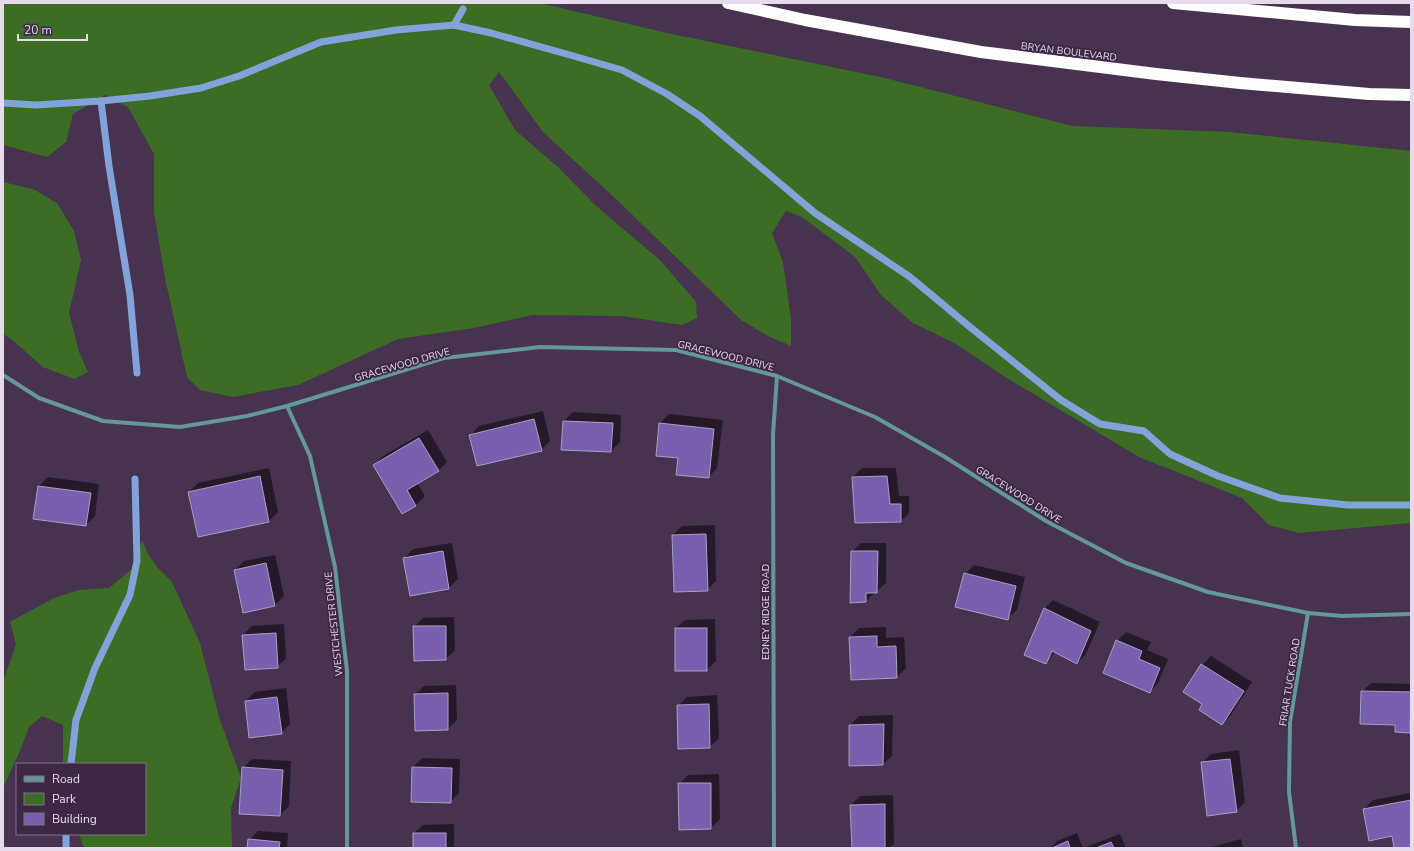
<svg xmlns="http://www.w3.org/2000/svg" width="1414" height="851" font-family="'Nunito Sans',sans-serif">
<style>
.green{fill:#3d6d24}
.shadow{fill:#0007}
.lines{fill:none;stroke-linecap:round;stroke-linejoin:round}
.stream{stroke:#82a3da;stroke-width:7}
.building{fill:#7960af;stroke:#a99fc5}
.minor{stroke:#649798;stroke-width:4}
.motorway{stroke:#fefefe;stroke-width:12}
.labels{text-anchor:middle;stroke-width:3.5;stroke-linejoin:round;paint-order:stroke}
.street-label{font-size:10px;fill:#e7daec;stroke:#3c2844}
</style>
<rect width="100%" height="100%" fill="#47324f"/>
<g class="green">
<path d="M3 3H540L667 33 885 78 1073 126 1230 132 1411 151V523L1299 533 1269 525 1242 498 1139 457 1005 377 956 344 913 323 881 295 855 257 802 217 786 211 772 233 783 262 791 319V346L766 335 741 320 618 201 543 132 499 72 489 85 515 130 559 168 595 205 661 261 696 302 697 318 682 325 622 316 532 315 474 328 398 339 298 385 233 397 200 390 187 377 165 278 154 212V154L128 107 105 95 73 114 66 142 47 157 3 145Z"/>
<path d="M3 182 33 189 57 203 74 231 81 260 69 313 79 352 88 372 74 379 43 367 11 339 3 334Z"/>
<path d="M142 540 147 552 157 567 172 582 200 643 219 717 241 778 231 808 232 848H84L79 834H145V764H63V725L42 716 29 727 20 751 3 788V681L16 645 10 622 54 598 79 590 109 588 133 568Z"/>
</g>
<g class="shadow">
<path d="M543 411 550 441 541 450 471 435 479 426Z"/>
<path d="M573 412 621 415 620 442 611 451 564 421Z"/>
<path d="M669 414 723 420 717 468 709 477 679 458 660 423Z"/>
<path d="M428 430 447 462 438 471 417 483 425 496 416 505 402 513 374 465 383 456Z"/>
<path d="M269 468 278 512 269 521 199 536 189 492 198 483Z"/>
<path d="M862 468H896L899 496H909V513L901 521 853 477Z"/>
<path d="M48 477 99 484 95 516 86 525 39 486Z"/>
<path d="M715 525 716 581 707 590 673 535 682 526Z"/>
<path d="M452 543 458 579 449 588 405 558 413 549Z"/>
<path d="M861 543H886V583L866 601 852 552Z"/>
<path d="M275 555 284 596 275 605 235 570 244 561Z"/>
<path d="M974 565 1025 577 1017 610 1008 618 965 574Z"/>
<path d="M1053 600 1100 622 1086 654 1077 663 1055 652 1045 662 1044 609Z"/>
<path d="M454 617 455 650 446 659 414 627 423 618Z"/>
<path d="M715 619 716 661 707 670 676 628 685 620Z"/>
<path d="M284 624 286 658 277 667 243 635 252 626Z"/>
<path d="M886 627V638L904 637 906 668 897 677 850 637 859 628Z"/>
<path d="M1126 632 1151 642 1147 650 1168 659 1158 683 1150 692 1117 641Z"/>
<path d="M1211 656 1252 682 1231 715 1222 724 1204 704 1202 665Z"/>
<path d="M1371 683 1411 684V730L1410 732 1396 724 1362 692Z"/>
<path d="M456 685 457 720 448 729 415 695 424 686Z"/>
<path d="M286 688 290 724 281 733 246 701 255 692Z"/>
<path d="M717 695 719 738 710 747 679 748 678 706 687 697Z"/>
<path d="M893 715 892 756 883 764 850 725 859 716Z"/>
<path d="M1239 750 1245 802 1236 811 1202 763 1211 754Z"/>
<path d="M422 758 460 759 459 793 450 802 413 767Z"/>
<path d="M252 759 291 761 289 806 280 815 241 813 243 768Z"/>
<path d="M719 774 720 819 711 828 679 784 688 775Z"/>
<path d="M1411 793V848H1395L1392 835 1364 809 1373 800Z"/>
<path d="M893 795 894 844 889 848H853L851 805 860 796Z"/>
<path d="M454 824V848H414V833L423 825Z"/>
<path d="M258 831 288 833 287 848H248L249 840Z"/>
<path d="M1077 833 1083 848H1051L1057 841Z"/>
<path d="M1120 834 1126 848H1083Z"/>
<path d="M1241 839 1243 848H1208Z"/>
</g>
<g class="lines">
<g class="stream">
<path d="M454 25 463 9"/>
<path d="M101 101 109 166 130 295 137 373"/>
<path d="M3 103 36 105 101 101 150 96 201 88 239 76 321 42 396 30 454 25 491 33 570 55 622 70 667 94 700 116 815 213 910 277 970 327 1061 400 1100 424 1144 431 1170 454 1218 476 1280 498 1348 505H1411"/>
<path d="M71 764 76 720 95 668 130 595 137 561 135 479"/>
<path d="M66 848V834"/>
</g>
</g>
<g class="building">
<path d="M534 419 542 451 477 466 469 435Z"/>
<path d="M563 421 613 423 611 452 561 450Z"/>
<path d="M659 423 714 429 709 478 676 475 678 458 656 456Z"/>
<path d="M419 438 439 471 407 490 416 506 402 514 373 465Z"/>
<path d="M260 476 269 522 198 537 188 492Z"/>
<path d="M887 476 890 504H901V522L855 523 852 477Z"/>
<path d="M38 486 91 493 86 526 33 519Z"/>
<path d="M706 534 708 591 674 592 672 535Z"/>
<path d="M443 551 449 589 410 596 403 558Z"/>
<path d="M851 551H878L877 593H866V602L850 603Z"/>
<path d="M266 563 275 606 243 613 234 570Z"/>
<path d="M964 573 1016 586 1008 620 955 607Z"/>
<path d="M1044 608 1091 631 1077 664 1052 651 1046 664 1024 655Z"/>
<path d="M413 626H446V660L414 661Z"/>
<rect x="675" y="628" width="32" height="43"/>
<path d="M276 633 278 668 245 670 242 635Z"/>
<path d="M877 636V647L896 646 897 678 851 680 849 637Z"/>
<path d="M1116 640 1142 651 1139 659 1160 668 1150 693 1103 673Z"/>
<path d="M1201 664 1244 691 1222 725 1199 710 1202 704 1183 692Z"/>
<path d="M1361 691 1411 692 1410 733 1395 732V725L1360 724Z"/>
<path d="M448 693V730L415 731 414 694Z"/>
<path d="M277 697 282 734 249 738 245 701Z"/>
<path d="M709 704 710 748 678 749 677 705Z"/>
<path d="M884 724 883 765 849 766V725Z"/>
<path d="M1230 759 1237 812 1207 816 1201 762Z"/>
<path d="M242 767 283 770 280 816 239 814Z"/>
<path d="M412 767 452 768 451 803 411 802Z"/>
<path d="M678 783H711V829L679 830Z"/>
<path d="M1411 800V848H1394L1392 836 1369 841 1363 809Z"/>
<path d="M885 804V848H852L850 805Z"/>
<rect x="413" y="833" width="33" height="15"/>
<path d="M248 839 280 842 279 848H247Z"/>
<path d="M1068 841 1070 848H1052Z"/>
<path d="M1111 842 1114 848H1096Z"/>
</g>
<g class="lines">
<g class="minor">
<path d="M3 375 39 398 103 421 180 427 247 416 287 406 444 358 540 347 676 350 777 376 875 417 945 457 1046 521 1126 563 1208 592 1308 613 1342 616 1411 614"/>
<path d="M287 406 310 456 335 567 347 671V848"/>
<path d="M774 848 773 435 777 376"/>
<path d="M1296 848 1289 792 1290 722 1308 613"/>
</g>
<g class="motorway">
<path d="M728 3 805 20 981 52 1156 74 1240 83 1369 94 1411 95"/>
<path d="M1173 3 1355 20 1411 22"/>
</g>
</g>
<g class="labels">
<g class="street-label">
<text transform="translate(1069 51) rotate(7)" y="4">BRYAN BOULEVARD</text>
<text transform="translate(726 355) rotate(14)" y="4">GRACEWOOD DRIVE</text>
<text transform="translate(402 364) rotate(-16)" y="4">GRACEWOOD DRIVE</text>
<text transform="translate(1019 494) rotate(32)" y="4">GRACEWOOD DRIVE</text>
<text transform="translate(765 612) rotate(-90)" y="4">EDNEY RIDGE ROAD</text>
<text transform="translate(333 624) rotate(-96)" y="4">WESTCHESTER DRIVE</text>
<text transform="translate(1289 682) rotate(-81)" y="4">FRIAR TUCK ROAD</text>
</g>
</g>
<rect width="1414" height="851" fill="none" stroke="#e7daec" stroke-width="8"/>
<rect x="16" y="763" width="130" height="72" fill="#3c2844" stroke="#806f87"/>
<rect x="24" y="776" width="20" height="6" fill="#649798" stroke="#806f87"/>
<text x="52" y="783" font-size="12" fill="#e7daec">Road</text>
<rect x="24" y="793" width="20" height="12" fill="#3d6d24" stroke="#806f87"/>
<text x="52" y="803" font-size="12" fill="#e7daec">Park</text>
<rect x="24" y="813" width="20" height="12" fill="#7960af" stroke="#806f87"/>
<text x="52" y="823" font-size="12" fill="#e7daec">Building</text>
<path d="M18 34v6h69v-6" fill="none" stroke="#e7daec" stroke-width="2"/>
<text x="24" y="34" font-size="12" fill="#e7daec" stroke="#3c2844" stroke-width="3" paint-order="stroke">20 m</text>
</svg>
